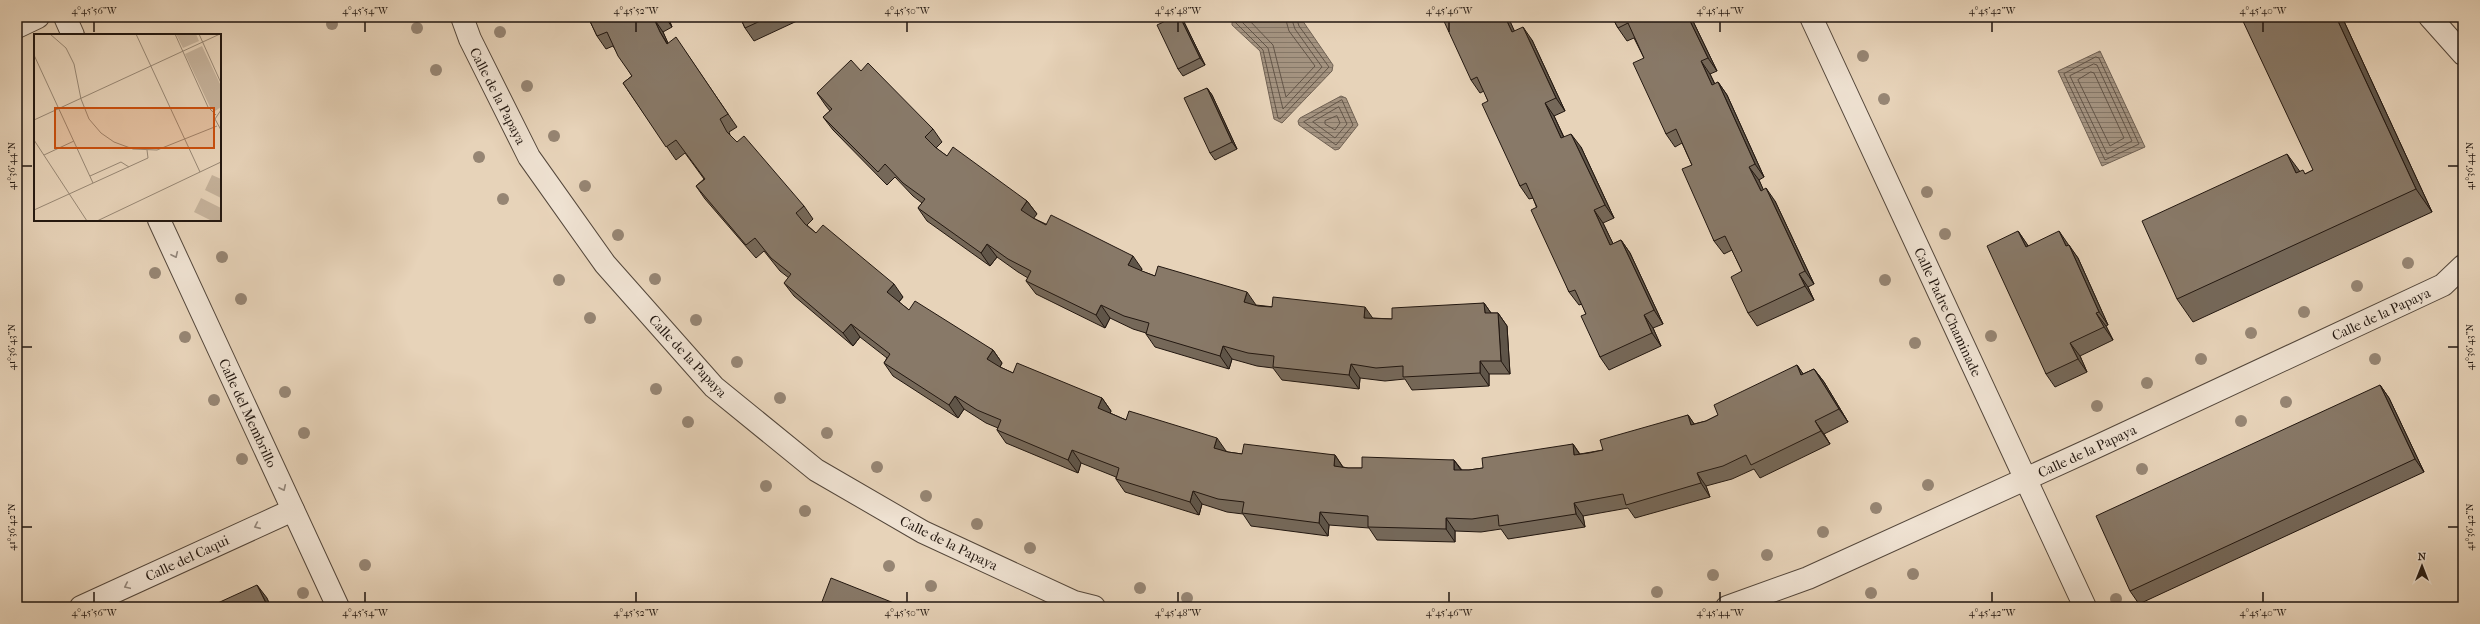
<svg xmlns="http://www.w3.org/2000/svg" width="2480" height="624" font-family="'IM FELL French Canon',serif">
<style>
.water{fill:url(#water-rules);stroke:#706153}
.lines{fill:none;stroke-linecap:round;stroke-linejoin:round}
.shore{stroke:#635548;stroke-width:1}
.street-casing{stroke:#53463a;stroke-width:24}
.street{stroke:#efe2d2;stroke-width:22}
.tree{fill:#968573}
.wall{fill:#756859;stroke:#221710}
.shaded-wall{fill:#5f5549;stroke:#221710}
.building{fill:#887968;stroke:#221710}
.oneway{stroke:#93877b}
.ticks{fill:none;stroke:#221710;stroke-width:1.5}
.labels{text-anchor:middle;stroke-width:4;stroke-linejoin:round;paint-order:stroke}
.street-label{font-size:14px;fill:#221710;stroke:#efe2d2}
.inset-road{fill:none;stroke:#988875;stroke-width:1}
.view{fill:#ca4f0d;fill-opacity:0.15;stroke:#ca4f0d;stroke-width:2}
.inset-edge{fill:none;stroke:#221710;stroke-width:2}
.neatline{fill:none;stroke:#221710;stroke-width:1.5}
.ticks-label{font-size:10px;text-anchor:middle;fill:#221710}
</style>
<defs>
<pattern id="water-rules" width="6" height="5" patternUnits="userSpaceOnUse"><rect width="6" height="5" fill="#a49380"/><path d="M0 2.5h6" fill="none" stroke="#857767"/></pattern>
</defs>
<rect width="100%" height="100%" fill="#e7d3b9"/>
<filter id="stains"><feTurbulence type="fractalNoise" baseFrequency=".005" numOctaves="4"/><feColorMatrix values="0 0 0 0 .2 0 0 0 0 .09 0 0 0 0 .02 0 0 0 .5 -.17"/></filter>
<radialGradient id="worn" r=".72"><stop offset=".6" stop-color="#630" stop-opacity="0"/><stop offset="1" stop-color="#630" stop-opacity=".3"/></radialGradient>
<g class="water">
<path d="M1232 17H1300L1333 65 1332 71 1282 123 1274 119 1260 51 1232 25Z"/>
<path d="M2100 51 2145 147 2102 166 2058 71Z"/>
<path d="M1341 96 1346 98 1358 125 1339 149 1335 150 1299 125 1298 121 1300 118Z"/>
</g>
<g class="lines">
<g class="shore">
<path d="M1235 17V22L1263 50 1278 118 1280 119 1329 67 1299 26 1296 17"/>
<path d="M1240 17 1241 21 1268 48 1283 109 1322 67 1295 29 1291 17"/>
<path d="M1246 17 1273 45 1286 97 1315 66 1289 31 1285 17"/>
<path d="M2096 57 2099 58 2139 144 2105 160 2064 74Z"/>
<path d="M2094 64 2097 65 2132 141 2107 154 2070 76Z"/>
<path d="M2091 72 2094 73 2124 138 2110 146 2078 80Z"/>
<path d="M1342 100 1353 125 1336 145 1304 122Z"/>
<path d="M1339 107 1347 124 1335 138 1313 122Z"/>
<path d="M1337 116 1340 123 1335 130 1325 124V121Z"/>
</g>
<defs>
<g id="street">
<path d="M65 17 73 35"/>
<path d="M462 17 470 39 529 157 605 264 714 387 816 470 923 532 1074 602 1094 607"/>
<path d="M1811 17 2085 607"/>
<path d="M2430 17 2463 54"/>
<path d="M17 27 38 17"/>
<path d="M159 220 338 607"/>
<path d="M81 607 293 510"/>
<path d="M1727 607 1808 578 2098 446 2443 285 2463 266"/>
</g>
</defs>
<use href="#street" class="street-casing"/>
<use href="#street" class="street"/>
</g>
<g class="tree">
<circle cx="332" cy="24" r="6"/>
<circle cx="417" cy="28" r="6"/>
<circle cx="500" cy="32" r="6"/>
<circle cx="1863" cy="56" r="6"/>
<circle cx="436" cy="70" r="6"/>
<circle cx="527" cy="86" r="6"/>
<circle cx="1884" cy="99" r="6"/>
<circle cx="554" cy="136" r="6"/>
<circle cx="479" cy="157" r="6"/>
<circle cx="585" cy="186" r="6"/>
<circle cx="1927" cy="192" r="6"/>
<circle cx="503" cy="199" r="6"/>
<circle cx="1945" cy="234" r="6"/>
<circle cx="618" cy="235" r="6"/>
<circle cx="222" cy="257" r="6"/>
<circle cx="2408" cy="263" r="6"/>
<circle cx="155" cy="273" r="6"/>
<circle cx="655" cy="279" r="6"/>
<circle cx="559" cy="280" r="6"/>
<circle cx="1885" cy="280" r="6"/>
<circle cx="2357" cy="286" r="6"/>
<circle cx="241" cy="299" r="6"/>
<circle cx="2304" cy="312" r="6"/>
<circle cx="590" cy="318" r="6"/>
<circle cx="696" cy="320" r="6"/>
<circle cx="2251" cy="333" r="6"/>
<circle cx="1991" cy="336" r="6"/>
<circle cx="185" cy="337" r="6"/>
<circle cx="1915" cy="343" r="6"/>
<circle cx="2201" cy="359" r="6"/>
<circle cx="2375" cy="359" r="6"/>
<circle cx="737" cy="362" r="6"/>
<circle cx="2147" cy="383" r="6"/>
<circle cx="656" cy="389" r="6"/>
<circle cx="285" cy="392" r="6"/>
<circle cx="780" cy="398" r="6"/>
<circle cx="214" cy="400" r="6"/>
<circle cx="2286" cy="402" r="6"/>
<circle cx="2097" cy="406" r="6"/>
<circle cx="2241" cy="421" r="6"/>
<circle cx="688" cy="422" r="6"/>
<circle cx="304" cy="433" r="6"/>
<circle cx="827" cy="433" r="6"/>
<circle cx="242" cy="459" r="6"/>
<circle cx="877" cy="467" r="6"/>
<circle cx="2142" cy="469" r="6"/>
<circle cx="1928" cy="485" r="6"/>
<circle cx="766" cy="486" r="6"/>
<circle cx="926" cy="496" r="6"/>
<circle cx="1876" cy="508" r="6"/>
<circle cx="805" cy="511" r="6"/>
<circle cx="977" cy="524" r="6"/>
<circle cx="1823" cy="532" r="6"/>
<circle cx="1030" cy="548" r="6"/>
<circle cx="1767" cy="555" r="6"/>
<circle cx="365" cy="565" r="6"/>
<circle cx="889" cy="566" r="6"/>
<circle cx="1913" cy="574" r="6"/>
<circle cx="1713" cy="575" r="6"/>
<circle cx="931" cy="586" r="6"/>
<circle cx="1140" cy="588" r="6"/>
<circle cx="1657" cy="592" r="6"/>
<circle cx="303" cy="593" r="6"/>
<circle cx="1871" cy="593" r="6"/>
<circle cx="1187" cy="598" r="6"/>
<circle cx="2116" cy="599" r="6"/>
</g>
<g class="wall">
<path d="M588 17H668L672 27 663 32 668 44 685 51 737 127 729 132 730 135 737 142 804 206 813 219 807 225 816 233 903 297 899 302 909 310 993 350 1002 363 1000 367 1013 373 1102 398 1111 411 1110 413 1126 420 1226 451 1228 452 1242 454 1335 455 1343 467 1348 468H1362L1454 460 1462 470H1469L1483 468 1573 444 1580 454 1603 450 1688 415 1694 424 1706 421 1718 415 1797 365 1803 374 1814 369 1824 382 1848 422 1824 434 1830 444 1760 478 1754 469 1732 479 1706 486 1710 497 1635 518 1628 508 1583 516 1585 527 1508 539 1501 529 1481 532 1455 531V542L1377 540 1369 528 1329 525 1328 536 1251 526 1243 514 1227 512 1202 504 1199 515 1125 492 1116 479V477L1081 463 1078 473 1006 443 997 430 998 428 986 423 964 409 958 418 893 376 884 363 887 358 860 337 853 346 794 296 784 283 789 278 780 271 764 251 756 258 705 199 696 186 704 179 685 153 676 160 623 83 632 76 613 46 606 49 597 36Z"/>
<path d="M740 17H794L797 21 754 41 745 28Z"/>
<path d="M1174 17H1181L1184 22 1205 65 1183 76 1178 69Z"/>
<path d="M1508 17 1514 31 1532 40 1565 111 1554 116 1564 137 1581 147 1614 218 1603 223 1613 244 1621 240 1630 253 1663 324 1653 328 1661 346 1609 370 1600 357 1586 314 1582 304 1579 305 1569 292 1533 198 1529 199 1520 186 1488 101 1484 91 1480 93 1471 80Z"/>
<path d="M1612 17H1691L1717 71 1710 74 1715 84 1718 82 1727 95 1764 177 1759 180 1763 190 1775 201 1814 284 1808 287 1814 300 1757 326 1748 313 1742 271 1732 250 1724 254 1714 241 1692 165 1682 143 1675 147 1666 134 1644 58 1634 38 1627 41 1618 28Z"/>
<path d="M2342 17 2432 212 2193 322 2177 299 2300 172 2305 174 2313 170Z"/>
<path d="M861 71 933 129 942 142 936 148 947 156 1027 201 1037 214 1033 218 1142 269 1141 271 1155 276 1256 305 1372 318 1392 319 1484 303 1491 313H1498L1507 326 1510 374H1489V386L1412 390 1405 379 1385 381 1360 378 1359 389 1282 380 1273 368 1257 366 1232 359 1229 369 1155 347 1146 334V333L1133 329 1110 318 1105 328 1036 294 1026 281 1028 278 1018 272 997 257 990 266 927 221 918 208 922 203 913 196 895 177 887 185 833 130 823 117 830 111 826 106 817 93Z"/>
<path d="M1207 88 1212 95 1237 149 1215 160 1210 153Z"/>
<path d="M2018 231 2028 246 2068 245 2078 258 2108 325 2106 326 2113 340 2080 356 2087 372 2055 387 2046 374Z"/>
<path d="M2380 385 2389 398 2424 472 2139 604 2130 591Z"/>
</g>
<g class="shaded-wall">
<path d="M665 17H668L672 27Z"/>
<path d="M1180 17 1184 22 1205 65 1200 58Z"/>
<path d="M1505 17H1508L1521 45 1512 32Z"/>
<path d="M1688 17H1691L1717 71 1708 58Z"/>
<path d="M2336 17H2342L2432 212 2416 189Z"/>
<path d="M654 19 663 32 669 45 676 57 660 32Z"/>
<path d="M1523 27 1532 40 1565 111 1556 98Z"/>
<path d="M1701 61 1710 74 1721 98 1712 85Z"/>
<path d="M1718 82 1727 95 1764 177 1755 164Z"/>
<path d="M1207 88 1212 95 1237 149 1232 142Z"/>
<path d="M1545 103 1554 116 1570 151 1561 138Z"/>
<path d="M1571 134 1581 147 1614 218 1605 205Z"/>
<path d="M2287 154 2304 177 2296 173Z"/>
<path d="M1749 167 1759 180 1770 204 1761 191Z"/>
<path d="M1766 188 1775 201 1814 284 1805 271Z"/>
<path d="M1027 201 1037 214 1030 223 1021 210Z"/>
<path d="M1594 210 1603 223 1620 258 1610 245Z"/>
<path d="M2018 231 2027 244 2035 260 2026 247Z"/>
<path d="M2059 231 2068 244 2075 259 2066 246Z"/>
<path d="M1621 240 1630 253 1663 324 1654 310Z"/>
<path d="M987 244 997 257 990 266 981 253Z"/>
<path d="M2069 245 2078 258 2108 325 2099 312Z"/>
<path d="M1133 256 1142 269 1138 278 1128 265Z"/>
<path d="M1799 274 1808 287 1814 300 1805 286Z"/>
<path d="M894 284 903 297 896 305 887 292Z"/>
<path d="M1247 292 1256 305 1253 315 1244 302Z"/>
<path d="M1484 303 1493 316 1485 313Z"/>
<path d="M1101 305 1110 318 1105 328 1096 315Z"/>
<path d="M1365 307 1374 320 1364 318Z"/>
<path d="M1498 313 1507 326 1510 374 1501 361Z"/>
<path d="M2096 313 2106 326 2113 340 2104 327Z"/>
<path d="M1644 315 1653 328 1661 346 1652 333Z"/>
<path d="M851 324 860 337 853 346 843 333Z"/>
<path d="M2070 343 2080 356 2087 372 2078 359Z"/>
<path d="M1223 346 1232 359 1229 369 1220 356Z"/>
<path d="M993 350 1002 363 997 372 987 359Z"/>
<path d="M1480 361 1489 374V386L1480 373Z"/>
<path d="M1351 364 1360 378 1359 389 1349 375Z"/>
<path d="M1797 365 1806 378 1801 375Z"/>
<path d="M1814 369 1824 382 1848 422 1839 409Z"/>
<path d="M2380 385 2389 398 2424 472 2415 459Z"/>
<path d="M955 396 964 409 958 418 949 405Z"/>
<path d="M1102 398 1111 411 1107 421 1098 408Z"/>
<path d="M1688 415 1697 428 1691 425Z"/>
<path d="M1815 421 1824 434 1830 444 1821 431Z"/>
<path d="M1217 438 1226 451 1223 461 1214 448Z"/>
<path d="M1573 444 1582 458 1574 455Z"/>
<path d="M1072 450 1081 463 1078 473 1068 460Z"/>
<path d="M1335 455 1344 469 1334 466Z"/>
<path d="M1454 460 1463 473 1454 470Z"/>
<path d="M1697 473 1706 486 1710 497 1701 483Z"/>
<path d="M1193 491 1202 504 1199 515 1190 502Z"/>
<path d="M1574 503 1583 516 1585 527 1576 514Z"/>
<path d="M1320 512 1329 525 1328 536 1319 523Z"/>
<path d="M1446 518 1455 531V542L1446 529Z"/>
<path d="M257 585 267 598 271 607H268Z"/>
</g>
<g class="building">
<path d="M588 17H657L654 19 660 32 667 44 676 37 728 114 720 119 727 132 737 142 744 136 804 206 796 213 805 224 816 233 823 225 894 284 887 292 909 310 915 301 993 350 987 359 1000 367 1013 373 1017 363 1102 398 1098 408 1126 420 1129 411 1217 438 1214 448 1228 452 1242 454 1244 444 1335 455 1334 466 1348 468H1362V457L1454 460V470H1469L1483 468 1482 458 1573 444 1574 455 1589 453 1603 450 1600 440 1688 415 1691 425 1706 421 1718 415 1714 405 1797 365 1801 375 1814 369 1839 409 1815 421 1821 431 1751 465 1746 455 1723 466 1697 473 1701 483 1626 505 1623 494 1574 503 1576 514 1499 526 1498 515 1472 519 1446 518V529L1368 527V516L1320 512 1319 523 1242 513 1244 502 1218 499 1193 491 1190 502 1116 479 1119 468 1072 450 1068 460 997 430 1001 420 977 410 955 396 949 405 884 363 890 354 851 324 843 333 784 283 791 274 771 258 755 238 746 245 696 186 705 179 676 140 666 147 623 83 632 76 618 56 607 32 597 36Z"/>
<path d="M740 17H769L745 28Z"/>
<path d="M1174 17H1180L1200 58 1178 69 1157 25Z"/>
<path d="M1442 17H1505L1512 32 1523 27 1556 98 1545 103 1561 138 1571 134 1605 205 1594 210 1610 245 1621 240 1654 310 1644 315 1652 333 1600 357 1581 316 1586 314 1575 290 1569 292 1531 210 1537 207 1526 183 1520 186 1482 104 1488 101 1477 77 1471 80Z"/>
<path d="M1612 17H1688L1708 58 1701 61 1712 85 1718 82 1755 164 1749 167 1761 191 1766 188 1805 271 1799 274 1805 286 1748 313 1731 277 1742 271 1725 236 1714 241 1682 169 1692 165 1676 129 1666 134 1633 63 1644 58 1628 23 1618 28Z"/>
<path d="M2241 17H2336L2416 189 2177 299 2142 221 2287 154 2296 173 2303 170 2305 174 2313 170Z"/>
<path d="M851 60 861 71 868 63 933 129 925 137 935 147 947 156 953 147 1027 201 1021 210 1033 218 1046 225 1051 215 1133 256 1128 265 1142 271 1155 276 1158 266 1247 292 1244 302 1258 306 1272 307 1273 297 1365 307 1364 318 1392 319V308L1484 303 1485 313H1498L1501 361H1480V373L1403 377V366L1376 368 1351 364 1349 375 1273 367 1274 356 1248 353 1223 346 1220 356 1146 334 1149 323 1124 316 1101 305 1096 315 1026 281 1031 271 1008 259 987 244 981 253 918 208 925 199 903 183 885 164 878 172 823 117 832 109 817 93Z"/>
<path d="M1207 88 1232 142 1210 153 1184 98Z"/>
<path d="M2018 231 2026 247 2059 231 2066 246 2069 245 2099 312 2096 313 2104 327 2070 343 2078 359 2046 374 1987 246Z"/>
<path d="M2380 385 2415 459 2130 591 2096 516Z"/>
<path d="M2463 442V449L2459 447Z"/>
<path d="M831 578 904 607H820Z"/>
<path d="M257 585 268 607H209Z"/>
</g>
<defs><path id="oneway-chevron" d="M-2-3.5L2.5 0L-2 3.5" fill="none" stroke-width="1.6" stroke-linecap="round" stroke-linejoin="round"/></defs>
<g class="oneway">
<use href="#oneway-chevron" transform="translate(175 255) rotate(65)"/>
<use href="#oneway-chevron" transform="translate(283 488) rotate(65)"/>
<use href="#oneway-chevron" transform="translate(257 526) rotate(156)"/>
<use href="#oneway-chevron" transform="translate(127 586) rotate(155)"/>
</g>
<path class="ticks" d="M94 22V32M365 22V32M636 22V32M907 22V32M1178 22V32M1449 22V32M1720 22V32M1992 22V32M2263 22V32M22 166H32M2448 166H2458M22 347H32M2448 347H2458M22 527H32M2448 527H2458M94 592V602M365 592V602M636 592V602M907 592V602M1178 592V602M1449 592V602M1720 592V602M1992 592V602M2263 592V602"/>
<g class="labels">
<g class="street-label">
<text transform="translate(498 96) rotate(63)" y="5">Calle de la Papaya</text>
<text transform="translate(1948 312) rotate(65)" y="5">Calle Padre Chaminade</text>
<text transform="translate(2381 314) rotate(-25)" y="5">Calle de la Papaya</text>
<text transform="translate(688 356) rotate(47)" y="5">Calle de la Papaya</text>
<text transform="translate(248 413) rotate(65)" y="5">Calle del Membrillo</text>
<text transform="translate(2087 451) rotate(-25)" y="5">Calle de la Papaya</text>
<text transform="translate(949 543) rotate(26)" y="5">Calle de la Papaya</text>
<text transform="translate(187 558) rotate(-25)" y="5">Calle del Caqui</text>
</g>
</g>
<g transform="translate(34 34)">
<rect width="187" height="187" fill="#e7d3b9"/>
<path d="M142 0H162L165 7 149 14ZM168 12 187 52V73L181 77 176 73 151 20Z" fill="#c6b39c"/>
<path d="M178 141 187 145V164L171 156ZM167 164 187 174V187H178L160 178Z" fill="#c6b39c"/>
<path class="inset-road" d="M16 0 32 14 40 30 47 65 55 85 67 99 80 108 99 115 123 116 183 92M102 0 166 138M141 0 174 73 182 81M165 0 187 49M0 21 59 149M187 76 181 85 187 96M0 86 186 0M0 106 53 187M10 121 40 107M56 142 87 128 95 133M0 176 114 124 113 116M63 187 187 128"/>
<path class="view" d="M21 74H180V114H21Z"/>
<rect width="187" height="187" class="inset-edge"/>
</g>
<rect width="2480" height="624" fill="none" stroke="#e7d3b9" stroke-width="44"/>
<g transform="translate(2422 566)" stroke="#efe2d2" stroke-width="3" paint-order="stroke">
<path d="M0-3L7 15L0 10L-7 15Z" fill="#221710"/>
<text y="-6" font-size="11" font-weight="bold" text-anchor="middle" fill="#221710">N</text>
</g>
<rect x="22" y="22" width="2436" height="580" class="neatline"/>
<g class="ticks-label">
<text x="94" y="14">4°45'56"W</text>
<text x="365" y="14">4°45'54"W</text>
<text x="636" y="14">4°45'52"W</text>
<text x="907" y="14">4°45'50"W</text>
<text x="1178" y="14">4°45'48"W</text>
<text x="1449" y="14">4°45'46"W</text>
<text x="1720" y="14">4°45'44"W</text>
<text x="1992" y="14">4°45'42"W</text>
<text x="2263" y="14">4°45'40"W</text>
<text transform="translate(11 166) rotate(-90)" y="4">41°36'44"N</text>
<text transform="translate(2469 166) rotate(-90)" y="4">41°36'44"N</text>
<text transform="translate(11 347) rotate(-90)" y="4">41°36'43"N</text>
<text transform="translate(2469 347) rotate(-90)" y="4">41°36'43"N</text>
<text transform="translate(11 527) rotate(-90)" y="4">41°36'42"N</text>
<text transform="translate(2469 527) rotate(-90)" y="4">41°36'42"N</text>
<text x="94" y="616">4°45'56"W</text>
<text x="365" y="616">4°45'54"W</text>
<text x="636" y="616">4°45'52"W</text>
<text x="907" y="616">4°45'50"W</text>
<text x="1178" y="616">4°45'48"W</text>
<text x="1449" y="616">4°45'46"W</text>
<text x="1720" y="616">4°45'44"W</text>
<text x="1992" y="616">4°45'42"W</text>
<text x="2263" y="616">4°45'40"W</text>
</g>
<rect width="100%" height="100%" filter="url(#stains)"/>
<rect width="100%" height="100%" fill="url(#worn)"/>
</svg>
